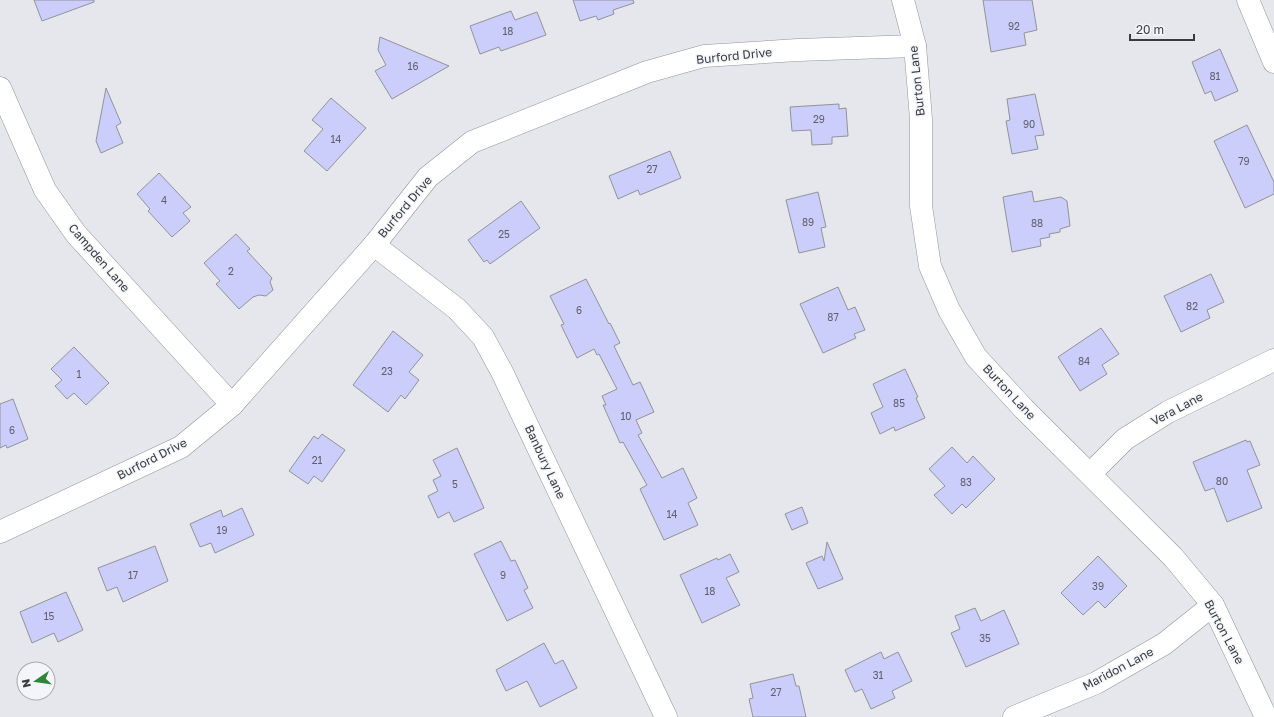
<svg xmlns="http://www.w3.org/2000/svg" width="1274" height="717" font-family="'Golos Text',sans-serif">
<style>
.building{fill:#cbcdfa;stroke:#929398}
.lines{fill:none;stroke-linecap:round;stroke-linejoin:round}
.minor-casing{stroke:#929499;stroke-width:23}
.minor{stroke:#fff;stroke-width:22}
.labels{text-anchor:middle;stroke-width:3;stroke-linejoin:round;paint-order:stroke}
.number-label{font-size:10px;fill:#5e606c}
.street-label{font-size:12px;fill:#3a3b3d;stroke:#f3f5fa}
</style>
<rect width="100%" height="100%" fill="#e6e7ed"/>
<g class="building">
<path d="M34 0H94V2L42 21Z"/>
<path d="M573 0H633L634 3 613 10 614 14 598 20 596 16 580 21Z"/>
<path d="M983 0H1032L1037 30 1024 33 1026 45 991 52Z"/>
<path d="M511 11 515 20 537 12 546 35 501 51 499 47 480 54 470 26Z"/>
<path d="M380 37 449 66 392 99 375 71 386 65 378 50Z"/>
<path d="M1220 49 1238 91 1215 101 1211 91 1205 94 1192 62Z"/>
<path d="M106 88 121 123 116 126 123 143 101 153 96 141Z"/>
<path d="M1035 94 1044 135 1035 136 1038 149 1012 154 1006 121 1010 120 1007 99Z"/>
<path d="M331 98 366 128 327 171 304 151 323 129 312 120Z"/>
<path d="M839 104V109L846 108 848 136 832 137V144L812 145 811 130 792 131 790 107Z"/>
<path d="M1247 125 1274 182V194L1245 208 1214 141Z"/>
<path d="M670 151 681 178 640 195 638 190 618 199 609 176Z"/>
<path d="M159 173 191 207 183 213 190 221 172 237 148 211 150 209 137 194Z"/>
<path d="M1032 191 1034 202 1061 197 1067 201 1070 226 1060 229V232L1049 234 1050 237 1040 239 1041 246 1012 252 1003 197Z"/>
<path d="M818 192 826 227 821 228 825 247 799 253 786 200Z"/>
<path d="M521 201 540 228 490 264 487 260 484 262 468 240Z"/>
<path d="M236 234 250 249 247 251 272 278 270 282 273 290 266 296 259 295 253 297 239 309 216 284 220 281 204 263Z"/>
<path d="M1211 274 1224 302 1207 310 1210 318 1181 332 1164 296Z"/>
<path d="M586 279 609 324 610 323 620 343 614 346 633 385 640 382 654 412 636 420 642 433 638 435 662 478 683 468 697 498 688 503 698 525 664 540 640 489 647 485 623 442 620 443 603 405H606L602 396 617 389 599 354 597 355 594 349 577 358 561 325 564 324 550 296Z"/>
<path d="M838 287 848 310 855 307 865 330 854 334 856 338 823 353 800 304Z"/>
<path d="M1101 328 1119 354 1102 365 1107 374 1080 391 1058 357Z"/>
<path d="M393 331 423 355 409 372 419 380 405 399 401 395 388 412 353 385Z"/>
<path d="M74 347 109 383 86 405 74 393 67 399 55 386 62 380 51 369Z"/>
<path d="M905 369 918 397 916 398 925 418 895 431 894 427 880 434 871 413 883 407 873 384Z"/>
<path d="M13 399 28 439 7 448 6 445 0 448V404Z"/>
<path d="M322 434 345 450 322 482 314 476 308 484 289 471 314 436 318 439Z"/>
<path d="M1246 440 1247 442 1250 441 1260 465 1247 470 1262 508 1227 522 1214 488 1205 491 1193 462Z"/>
<path d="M952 447 967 463 973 456 995 479 966 508 962 504 952 514 934 495 945 486 929 469Z"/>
<path d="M457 448 484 508 454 522 449 512 438 518 428 496 438 491 433 480 441 476 433 460Z"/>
<path d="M802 507 808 523 792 530 785 514Z"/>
<path d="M242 508 254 535 215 553 211 543 200 547 190 524 221 510 223 517Z"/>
<path d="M501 541 511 561 515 560 528 588 524 590 533 608 507 621 474 554Z"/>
<path d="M827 542 843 579 818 589 806 563 822 556 824 561Z"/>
<path d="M155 546 168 581 123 602 117 587 107 591 98 568Z"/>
<path d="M730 554 739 572 726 578 740 605 702 623 680 575 717 558 718 560Z"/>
<path d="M1098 556 1127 586 1105 608 1098 601 1083 615 1061 593Z"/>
<path d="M66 592 83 630 58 642 54 633 32 643 20 612Z"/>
<path d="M975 608 981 621 1004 610 1019 644 966 667 951 633 960 629 955 616Z"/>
<path d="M544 643 555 664 563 660 577 688 540 707 527 681 506 691 496 670Z"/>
<path d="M881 652 884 659 898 652 912 681 892 691 895 698 871 709 862 689 855 692 845 670Z"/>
<path d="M793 674 796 686H799L806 717H753L749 699 753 698 750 684Z"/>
</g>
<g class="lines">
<defs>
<g id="minor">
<path d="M903 0 915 46 921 119V206L930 266 949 310 976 357 1024 409 1173 557 1213 605 1266 717"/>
<path d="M1248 0 1274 62"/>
<path d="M0 88 45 190 76 234 232 405"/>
<path d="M374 245 457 309 483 337 502 372 666 717"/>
<path d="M1090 474 1125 439 1168 412 1274 360"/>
<path d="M0 532 181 447 232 405 374 245 428 177 472 142 647 72 704 56 798 50 915 46"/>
<path d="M1014 717 1096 683 1164 644 1213 605"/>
</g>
</defs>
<use href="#minor" class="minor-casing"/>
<use href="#minor" class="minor"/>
</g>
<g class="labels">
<g class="number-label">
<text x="1014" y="30">92</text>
<text x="508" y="35">18</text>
<text x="413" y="70">16</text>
<text x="1215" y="80">81</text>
<text x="819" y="123">29</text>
<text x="1029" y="128">90</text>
<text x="336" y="143">14</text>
<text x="1244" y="165">79</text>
<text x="652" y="173">27</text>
<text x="164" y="204">4</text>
<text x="808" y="226">89</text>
<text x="1037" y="227">88</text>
<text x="504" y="238">25</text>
<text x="231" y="275">2</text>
<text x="1192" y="310">82</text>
<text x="579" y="314">6</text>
<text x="833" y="321">87</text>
<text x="1084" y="365">84</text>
<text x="387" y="375">23</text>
<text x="79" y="378">1</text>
<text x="899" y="407">85</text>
<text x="626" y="420">10</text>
<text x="12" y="434">6</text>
<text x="317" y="464">21</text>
<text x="1222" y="485">80</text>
<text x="966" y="486">83</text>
<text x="455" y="488">5</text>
<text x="672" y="518">14</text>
<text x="222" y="534">19</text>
<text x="133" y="579">17</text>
<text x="503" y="579">9</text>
<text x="1098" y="590">39</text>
<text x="710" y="595">18</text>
<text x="49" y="620">15</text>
<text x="985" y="642">35</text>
<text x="878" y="679">31</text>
<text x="776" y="696">27</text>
</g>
<g class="street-label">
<text transform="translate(734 56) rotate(-6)" y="4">Burford Drive</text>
<text transform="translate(917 81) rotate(-96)" y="4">Burton Lane</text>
<text transform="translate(405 207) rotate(-50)" y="4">Burford Drive</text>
<text transform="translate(99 258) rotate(49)" y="4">Campden Lane</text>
<text transform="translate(1009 392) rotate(47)" y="4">Burton Lane</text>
<text transform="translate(1177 409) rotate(-28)" y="4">Vera Lane</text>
<text transform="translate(152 459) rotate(-27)" y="4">Burford Drive</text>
<text transform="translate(545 462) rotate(65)" y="4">Banbury Lane</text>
<text transform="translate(1224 632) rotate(62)" y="4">Burton Lane</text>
<text transform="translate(1118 669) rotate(-28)" y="4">Maridon Lane</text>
</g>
</g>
<g transform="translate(36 681) rotate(257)"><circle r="19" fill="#f3f5fa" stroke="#a9abae"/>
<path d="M0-3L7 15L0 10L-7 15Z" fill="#2b8637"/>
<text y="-6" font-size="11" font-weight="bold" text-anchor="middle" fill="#3a3b3d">N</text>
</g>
<path d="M1130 34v6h64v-6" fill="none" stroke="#3a3b3d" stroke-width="2"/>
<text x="1136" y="34" font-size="12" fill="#3a3b3d" stroke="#f3f5fa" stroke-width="3" paint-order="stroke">20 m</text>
</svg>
